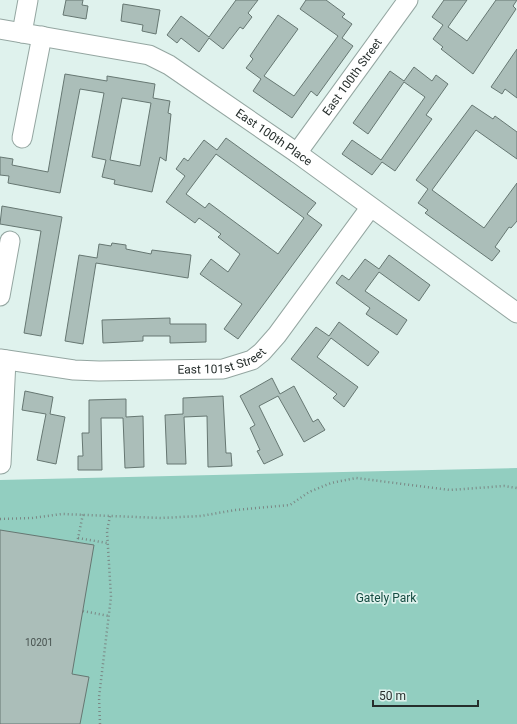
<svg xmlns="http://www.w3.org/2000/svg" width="517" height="724" font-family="Roboto,sans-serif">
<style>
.green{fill:#92cec0}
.building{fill:#abbeb9;stroke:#667772;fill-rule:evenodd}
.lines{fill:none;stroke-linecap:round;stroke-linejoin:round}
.minor-casing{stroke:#94a6a1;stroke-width:21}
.path{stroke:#7a8784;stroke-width:2.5;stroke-dasharray:1 3;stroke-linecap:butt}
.minor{stroke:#fff;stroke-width:19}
.labels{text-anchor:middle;stroke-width:3.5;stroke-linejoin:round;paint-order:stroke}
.number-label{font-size:10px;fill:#47524f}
.street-label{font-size:12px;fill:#262e2c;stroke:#dff2ed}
.park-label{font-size:12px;fill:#164c42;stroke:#dff2ed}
</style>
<rect width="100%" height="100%" fill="#dff2ed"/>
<path class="green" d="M517 468V724H0V480Z"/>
<g class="building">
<path d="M66 0H83L82 5 88 6 86 19 63 15Z"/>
<path d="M236 0H258L248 13 252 17 243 29 240 27 223 49 209 38 199 52 181 38 177 43 167 35 181 16 209 37Z"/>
<path d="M306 0H326L345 14 342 17 352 24 342 38 353 46 317 96 311 91 292 118 253 91 261 79 246 68 253 59 250 56 278 15 298 29 264 76 294 96 338 36 300 9Z"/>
<path d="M444 0H467L448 27 467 41 496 0H517L513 6 516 9 473 74 441 49 443 47 433 39 443 25 432 17Z"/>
<path d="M123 4 160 10 156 34 142 31 143 25 121 21Z"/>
<path d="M517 49V98L505 89 502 94 491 87Z"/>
<path d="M414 67 432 81 436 75 448 84 426 115 432 119 395 171 382 162 372 175 342 154 352 140 381 160 425 97 404 82 368 134 353 123 390 71 404 81Z"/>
<path d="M65 74 107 81V76L155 84 153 98 170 101 168 113 171 114 166 161 160 157 152 192 114 184 115 180 102 177 106 160 92 157 104 93 80 89 60 193 8 183 9 176 0 175V157L13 159 12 165 48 172ZM122 98 151 103 140 166 110 160Z"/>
<path d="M472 105 493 119 495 116 517 132V159L476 130 432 190 484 228 517 183V221L511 228 509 227 495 247 500 251 492 261 425 213 428 210 418 203 428 189 416 180Z"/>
<path d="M226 138 316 203 307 214 322 225 238 339 224 329 242 304 200 274 211 259 228 272 240 254 218 237 221 234 199 218 195 223 166 202 185 176 176 169 184 158 188 161 204 140 217 150ZM216 154 304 218 278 254 209 203 205 208 186 194Z"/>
<path d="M2 206 62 217 41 336 24 333 41 231 0 224Z"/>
<path d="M112 243 126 245V249L151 254 152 250 191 255 188 278 96 263 83 344 65 341 79 255 97 258 99 244 111 246Z"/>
<path d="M389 255 430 285 419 301 379 272 365 291 407 320 397 335 366 314 370 308 336 283 342 275 349 280 365 259 379 269Z"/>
<path d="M170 318V324H206V342L170 343V336H143V341L103 343 102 320Z"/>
<path d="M339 322 379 352 368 366 331 338 317 357 358 387 344 407 333 398 337 394 291 359 316 327 329 336Z"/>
<path d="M272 378 280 394 294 386 313 422 318 419 325 430 304 442 278 396 259 406 283 455 264 464 257 451 260 450 250 428 255 425 240 396Z"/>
<path d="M25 391 53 397 50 414 65 417 56 464 37 460 46 414 22 410Z"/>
<path d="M223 396 226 453H231L232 466 208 467 207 416 184 417 186 464H167L165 415 183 414V398Z"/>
<path d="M126 399V417L143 416 144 467 125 468 123 418H101L102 470H78V456H83L82 433H89V400Z"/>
<path d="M0 530 94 545 72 674 89 677 80 724H0Z"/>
</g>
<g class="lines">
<defs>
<g id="minor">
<path id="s1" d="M0 29 149 55 169 65 297 153 517 313"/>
<path d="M22 33 28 0"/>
<path d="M22 138 42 36"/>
<path id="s2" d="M297 153 408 0"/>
<path d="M0 296 10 241"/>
<path id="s3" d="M0 359 74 370 99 371 223 369 252 360 262 352 277 335 370 208"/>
<path d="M1 464 6 360"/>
</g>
</defs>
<use href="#minor" class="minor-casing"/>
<g class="path">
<path d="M0 519 32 518 62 514 161 518 201 516 235 510 290 505 309 492 331 483 356 478 450 490 504 486 517 488"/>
<path d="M78 538 107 543"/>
<path d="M77 543 83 514"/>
<path d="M83 611 109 616"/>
<path d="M100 724 99 697 111 597 107 531 110 516"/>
</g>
<use href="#minor" class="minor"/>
</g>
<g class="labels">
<g class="number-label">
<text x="39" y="646">10201</text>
</g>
<g class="street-label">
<text dy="4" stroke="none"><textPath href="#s2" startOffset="94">East 100th Street</textPath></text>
<text dy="4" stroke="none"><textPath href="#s1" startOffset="301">East 100th Place</textPath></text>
<text dy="4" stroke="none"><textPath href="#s3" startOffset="224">East 101st Street</textPath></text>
</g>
<g class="park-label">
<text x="386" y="602">Gately Park</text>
</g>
</g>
<path d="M373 700v6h105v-6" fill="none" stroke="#262e2c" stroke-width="2"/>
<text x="379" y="700" font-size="12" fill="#262e2c" stroke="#dff2ed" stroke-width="3" paint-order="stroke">50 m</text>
</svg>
